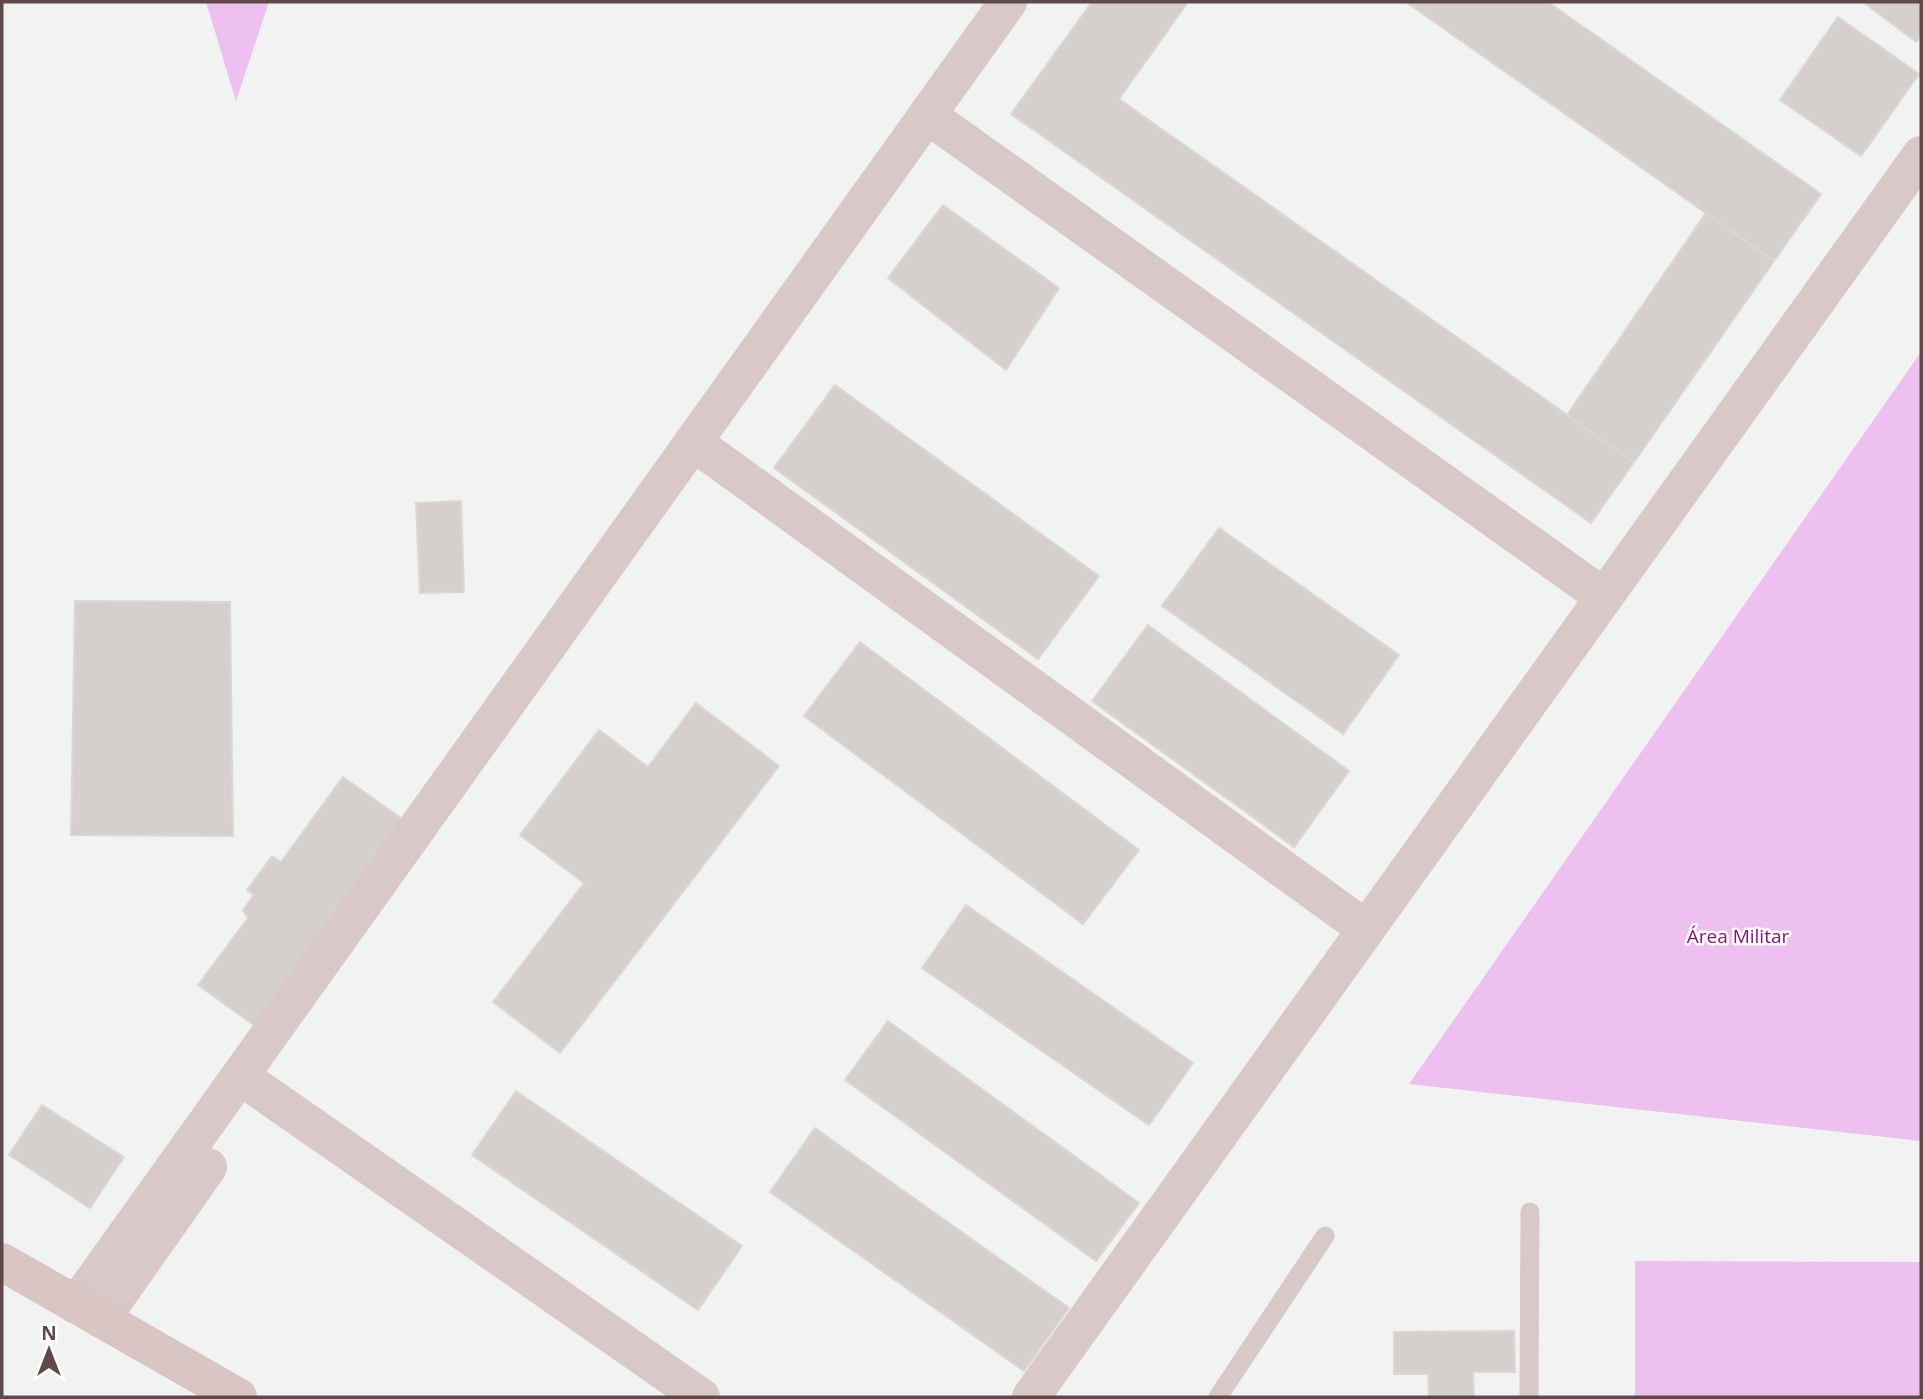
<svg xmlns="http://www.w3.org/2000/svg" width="1923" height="1399" font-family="'Open Sans',sans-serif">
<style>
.green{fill:#edc0f0}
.building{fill:#d5cfce;stroke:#dcd7d5;stroke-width:2}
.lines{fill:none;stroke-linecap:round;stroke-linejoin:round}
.service{stroke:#d8c8c8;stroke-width:19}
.minor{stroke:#d8c8c8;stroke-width:38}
.secondary{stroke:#d9c6c4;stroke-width:38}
.labels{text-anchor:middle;stroke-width:5;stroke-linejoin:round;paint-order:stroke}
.park-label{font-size:19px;fill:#82177c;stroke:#fff}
</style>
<rect width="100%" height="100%" fill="#f1f3f2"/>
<g class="green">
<path d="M206 2H269L236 101Z"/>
<path d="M1921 352V1141L1409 1084Z"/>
<path d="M1635 1261 1921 1262V1397H1635Z"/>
</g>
<g class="building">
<path d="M1092 2H1188L1119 99 1634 462 1591 523 1011 114Z"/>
<path d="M1406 2H1548L1821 194 1774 261Z"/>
<path d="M1863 2H1921V36L1916 42Z"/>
<path d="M1838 17 1919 74 1861 156 1780 100Z"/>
<path d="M943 205 1059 288 1006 370 888 278Z"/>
<path d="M1706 213 1774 261 1634 462 1567 415Z"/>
<path d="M835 385 1099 576 1038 659 774 468Z"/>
<path d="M461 501 464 592 420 593 416 503Z"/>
<path d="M1219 528 1399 655 1343 734 1162 606Z"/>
<path d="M75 601 230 602 233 836 71 835Z"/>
<path d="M1148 625 1349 771 1294 847 1092 701Z"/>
<path d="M860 642 1139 850 1083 924 804 716Z"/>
<path d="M696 703 779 766 560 1053 493 1002 584 883 520 835 599 730 648 767Z"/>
<path d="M343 777 408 823 258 1028 198 985 248 918 243 910 254 895 247 890 272 856 281 862Z"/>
<path d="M966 905 1193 1063 1149 1125 922 968Z"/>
<path d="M888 1021 1139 1203 1096 1261 845 1080Z"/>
<path d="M516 1091 742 1246 698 1310 472 1155Z"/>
<path d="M42 1105 124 1157 90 1208 9 1155Z"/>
<path d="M815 1128 1069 1308 1024 1371 770 1192Z"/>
<path d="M1514 1331 1515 1372H1473L1474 1397H1429L1428 1374H1394V1332Z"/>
</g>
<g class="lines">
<g class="service">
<path d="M1218 1397 1325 1236"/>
<path d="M1529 1397 1530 1212"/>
</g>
<g class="minor">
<path d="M927 115 1604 597"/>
<path d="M693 442 1366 929"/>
<path d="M240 1076 701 1397"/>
<path d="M76 1305 1008 2"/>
<path d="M101 1319 208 1167"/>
<path d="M1031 1397 1921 155"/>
</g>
<path class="secondary" d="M2 1262 238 1397"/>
</g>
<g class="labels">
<g class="park-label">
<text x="1738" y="943">Área Militar</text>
</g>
</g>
<rect width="1923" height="1399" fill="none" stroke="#5f4949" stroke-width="7"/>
<g transform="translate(49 1350)" stroke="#ffffff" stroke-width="5" paint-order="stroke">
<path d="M0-5L12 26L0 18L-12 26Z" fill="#5f4949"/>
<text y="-10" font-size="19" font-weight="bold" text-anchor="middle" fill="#5f4949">N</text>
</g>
</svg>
